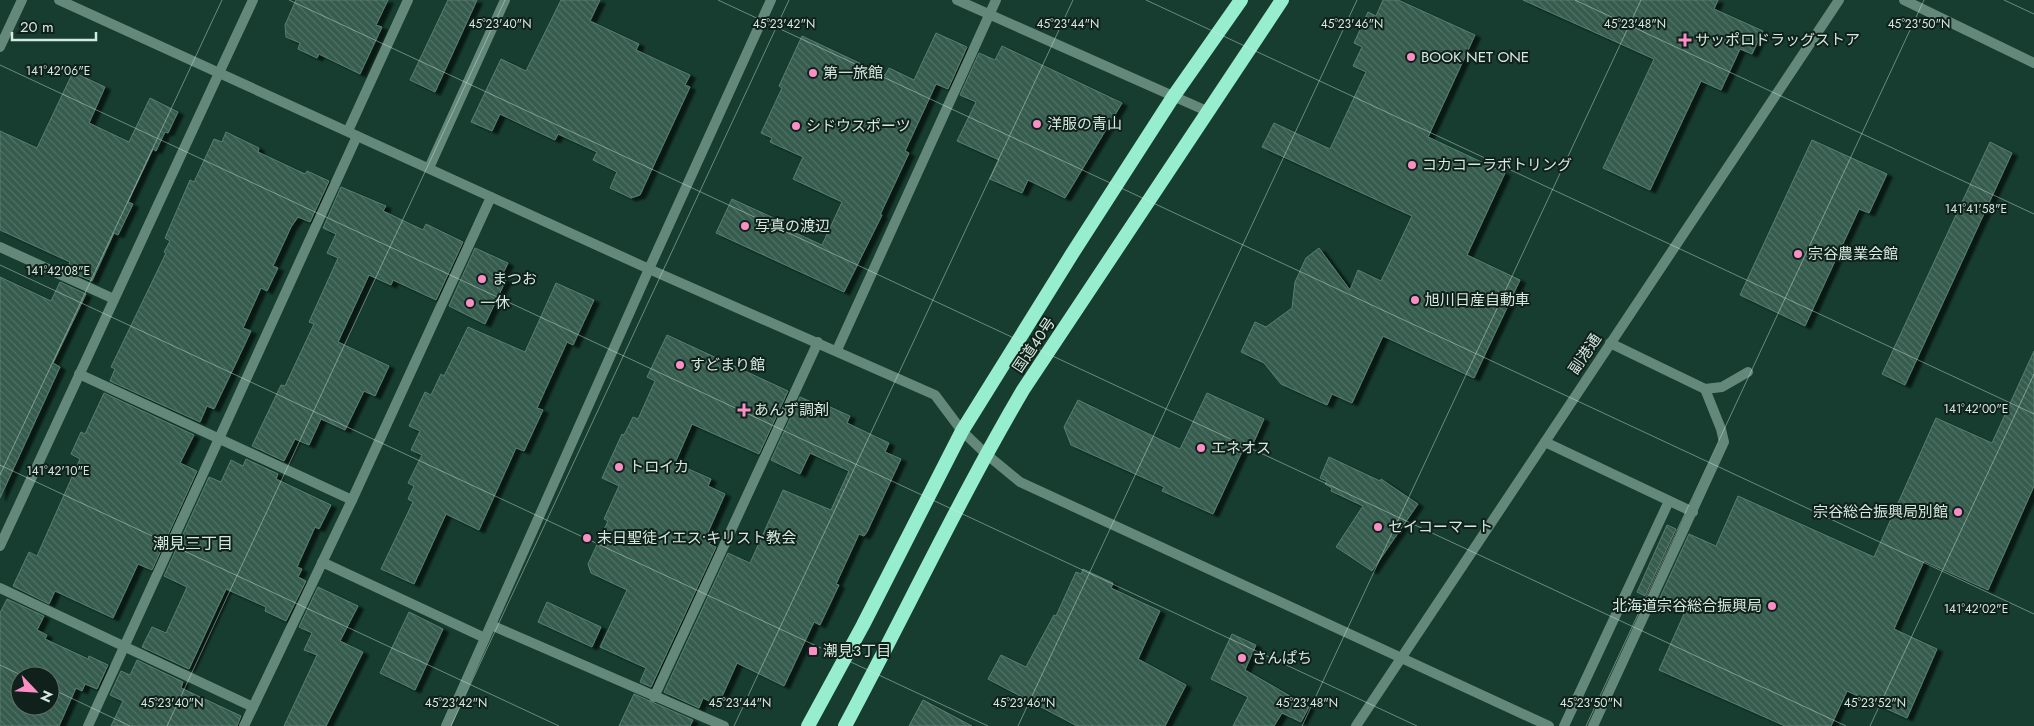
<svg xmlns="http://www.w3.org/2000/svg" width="2034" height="726" font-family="Jost,'Noto Sans JP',sans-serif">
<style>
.building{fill:url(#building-back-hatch);stroke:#587f71;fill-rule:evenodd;filter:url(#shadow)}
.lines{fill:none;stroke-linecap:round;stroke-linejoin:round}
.service{stroke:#64897b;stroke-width:10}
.minor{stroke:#64897b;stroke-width:10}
.tertiary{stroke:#64897b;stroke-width:10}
.trunk{stroke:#96eece;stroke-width:14}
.ticks{fill:none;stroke:#d4e9e0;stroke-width:1;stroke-opacity:0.45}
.poi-dot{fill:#fb8fc5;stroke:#10201a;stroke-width:2}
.labels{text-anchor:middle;stroke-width:4;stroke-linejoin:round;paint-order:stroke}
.poi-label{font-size:15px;fill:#d4e9e0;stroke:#10201a;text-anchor:start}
.street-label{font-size:15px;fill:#d4e9e0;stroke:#10201a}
.neighbourhood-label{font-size:16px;fill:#d4e9e0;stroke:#10201a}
.ticks-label{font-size:12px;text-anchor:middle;fill:#d4e9e0;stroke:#10201a;stroke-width:4;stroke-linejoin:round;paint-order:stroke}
</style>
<defs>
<pattern id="building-back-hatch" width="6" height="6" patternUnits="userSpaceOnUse" patternTransform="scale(1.25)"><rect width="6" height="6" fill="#355b4e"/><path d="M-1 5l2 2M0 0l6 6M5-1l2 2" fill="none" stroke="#517367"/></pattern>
<filter id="shadow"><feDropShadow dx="5.5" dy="3" stdDeviation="1" flood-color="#0009"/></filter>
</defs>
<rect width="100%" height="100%" fill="#163d30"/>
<g class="building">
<path d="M296 0H388L376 25 382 27 360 74 319 54 317 58 298 49 300 43 286 37 285 25Z"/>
<path d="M448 0H477L435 92 410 80Z"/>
<path d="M561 0H600L590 21 639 44 636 50 690 75 685 85 690 87 640 195 631 198 610 188 617 172 593 160 597 152 558 134 555 140 500 114 492 131 471 122 501 59 526 71Z"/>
<path d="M1383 0H1398L1475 35 1428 137 1505 173 1467 255 1520 280 1474 378 1383 336 1352 403 1332 394 1327 405 1281 384 1264 363 1241 352 1255 322 1266 327 1292 308 1295 282 1306 258 1319 248 1350 290 1358 270 1381 281 1412 216 1262 147 1274 123 1330 149 1366 72 1353 66 1362 47 1354 43 1368 12 1376 16Z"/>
<path d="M1523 0H1718L1714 9 1763 31 1752 54 1740 49 1721 90 1701 81 1650 190 1603 168 1654 59Z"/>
<path d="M936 33 967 47 948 89 936 84 905 151 909 153 880 215H882L844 292 716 233 732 199 778 220 776 224 822 245 842 202 793 179 803 157 770 142 772 138 761 133 782 88 779 86 802 36 885 75 889 68 914 80Z"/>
<path d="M1002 46 1122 103 1065 198 1028 180 1022 193 990 179 999 160 957 141 976 102 960 95 979 53 995 60Z"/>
<path d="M73 72 105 87 89 123 129 142 150 98 178 112 168 133 165 132 156 151 153 149 128 202 133 204 118 235 114 233 92 281 66 270 70 262 0 230V131L37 148Z"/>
<path d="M226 132 259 148 258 152 305 174 307 171 329 181 310 222 298 217 291 227 273 266 278 268 267 291 261 288 243 328 251 331 236 363 214 409 207 406 200 422 110 381 115 369 111 367 166 253 164 252 170 241 165 238 190 180 194 182 214 139 222 142Z"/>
<path d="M1812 140 1887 174 1869 213 1859 209 1805 326 1740 295Z"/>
<path d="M1990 142 2012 153 1905 385 1882 374Z"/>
<path d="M341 187 386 206 383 211 423 230 426 224 463 242 436 300 393 280 391 285 369 275 338 342 389 366 375 396 364 391 345 430 321 419 309 445 295 439 284 461 252 446 281 385 285 386 314 324 309 322 338 258 327 253 336 234 323 228Z"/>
<path d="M475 248 508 263 501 278 506 280 485 324 449 306Z"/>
<path d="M0 277 51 301 60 282 86 294 53 363 60 367 0 498Z"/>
<path d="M556 283 594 300 573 345 567 342 537 408 543 410 524 451 516 448 479 530 446 514 414 584 381 569 413 502 408 499 414 486 408 483 422 455 411 450 420 431 409 426 425 392 431 395 441 374 444 376 468 327 525 352Z"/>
<path d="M667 335 788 391 759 454 692 424 675 463 711 479 708 486 725 494 706 537 712 539 709 544 716 547 651 687 640 682 646 668 600 647 627 590 591 573 588 564 608 521 604 519 619 486 602 478 622 434 624 435 633 417 638 419 655 381 647 377Z"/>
<path d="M2034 351V486L1988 590 1924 561 1894 629 1937 649 1907 718 1847 691 1831 726H1785L1659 670 1684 614 1658 602 1689 534 1716 546 1738 496 1874 557 1936 418 1992 443Z"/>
<path d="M104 393 194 435 180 463 197 471 152 570 138 564 113 618 55 591 49 604 13 586 29 552 37 556 80 459 71 454 81 432 85 434Z"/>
<path d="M1207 393 1264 419 1252 446 1246 443 1213 514 1162 491 1164 487 1071 445 1064 427 1078 400 1180 449Z"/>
<path d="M800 397 816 404 817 401 850 416 847 423 889 443 885 452 901 459 867 532 864 536 859 534 836 584 839 585 820 625 814 622 784 686 737 663 720 701 713 698 711 702 703 698 699 708 664 692 728 553 750 563 783 490 831 510 849 471 810 453 800 474 771 460Z"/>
<path d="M1329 457 1380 481 1381 479 1418 504 1372 571 1336 547 1363 506 1331 491 1332 488 1325 484 1327 481 1320 478Z"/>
<path d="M246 459 278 474 276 479 331 505 319 529 315 527 297 567 302 569 298 577 306 581 286 621 265 611 266 607 226 589 189 669 142 647 152 627 166 633 187 587 164 576 209 477 221 482 231 460 243 466Z"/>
<path d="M1667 525 1676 529 1645 596 1637 592Z"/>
<path d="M1083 569 1113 583 1111 588 1160 611 1138 659 1186 685 1165 726H1077L988 679 1001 655 1026 667 1054 615 1056 616 1076 572 1081 574Z"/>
<path d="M318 587 358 606 340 641 363 652 326 726H284L317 655 304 650 312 633 299 627Z"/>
<path d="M7 599 44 616 37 630 47 635 45 639 88 659 89 656 108 665 97 689 85 684 82 691 76 688 59 726H0V613ZM20 676H50V706H20Z"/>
<path d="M547 602 601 627 592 647 538 622Z"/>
<path d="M409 612 443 629 415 690 380 673Z"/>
<path d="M1232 634 1256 645 1245 670 1309 707 1301 722 1282 713 1274 726H1233L1248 697 1211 679Z"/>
<path d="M137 660 183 682 181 688 241 716 237 726H111L123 701 110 695 121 671 130 675Z"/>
<path d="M634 694 693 720 690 726H619Z"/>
<path d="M923 700 972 726H909Z"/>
</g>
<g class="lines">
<g class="service">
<path d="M348 131 408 0"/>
<path d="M1610 343 1705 389 1722 387 1748 372"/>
<path d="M1545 442 1693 512"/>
<path d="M654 697 818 342"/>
<path d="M1564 726 1669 501"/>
<path d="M1593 726 1724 442 1721 429 1705 389"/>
</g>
<g class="minor">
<path d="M957 0 1209 112"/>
<path d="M1904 0 2034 63"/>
<path d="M0 47 22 0"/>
<path d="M429 168 505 0"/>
<path d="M0 247 114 299"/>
<path d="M837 350 996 0"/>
<path d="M79 374 352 500"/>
<path d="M0 546 219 73"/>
<path d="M322 562 485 638"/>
<path d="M0 588 253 707"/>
<path d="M491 625 724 726"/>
<path d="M88 726 357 136"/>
<path d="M244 726 352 500 491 197"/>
</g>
<g class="tertiary">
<path d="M59 0 649 269 935 395 962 431 986 454 1020 482 1549 726"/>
<path d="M219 73 253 0"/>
<path d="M446 726 649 269 771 0"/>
<path d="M1356 726 1839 0"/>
</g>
<g class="trunk">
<path d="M808 726 863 625 962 431 1072 254 1173 97 1241 0"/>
<path d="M845 726C905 614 959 499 1023 390L1282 0"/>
</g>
</g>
<path class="ticks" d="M289 0 1846 726M718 0 2034 614M1146 0 2034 414M1575 0 2034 214M2004 0 2034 14M0 65 1417 726M0 265 988 726M0 465 559 726M0 475 222 0M0 665 23 676M50 688 130 726M167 726 505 0M451 726 789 0M734 726 1073 0M1018 726 1357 0M1302 726 1641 0M1586 726 1924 0M1870 726 2034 374"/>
<g class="poi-dot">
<path d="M1682.5 32.5h5v5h5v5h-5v5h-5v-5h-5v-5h5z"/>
<circle cx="1411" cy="57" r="5"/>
<circle cx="813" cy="73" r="5"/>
<circle cx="1037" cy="124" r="5"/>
<circle cx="796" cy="126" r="5"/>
<circle cx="1412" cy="165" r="5"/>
<circle cx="745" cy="226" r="5"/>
<circle cx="1798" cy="254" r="5"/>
<circle cx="482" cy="279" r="5"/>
<circle cx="1415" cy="300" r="5"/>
<circle cx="470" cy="303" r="5"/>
<circle cx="680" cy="365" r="5"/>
<path d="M741.5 402.5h5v5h5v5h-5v5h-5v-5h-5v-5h5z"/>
<circle cx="1201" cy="448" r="5"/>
<circle cx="619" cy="467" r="5"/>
<circle cx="1958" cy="512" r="5"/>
<circle cx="1378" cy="527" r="5"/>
<circle cx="587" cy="538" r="5"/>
<circle cx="1772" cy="606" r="5"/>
<rect x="808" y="646" width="10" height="10" rx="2.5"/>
<circle cx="1242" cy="658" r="5"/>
</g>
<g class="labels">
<g class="poi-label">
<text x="1695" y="45">サッポロドラッグストア</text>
<text x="1421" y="62">BOOK NET ONE</text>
<text x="823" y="78">第一旅館</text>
<text x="1047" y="129">洋服の青山</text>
<text x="806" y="131">シドウスポーツ</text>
<text x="1422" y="170">コカコーラボトリング</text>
<text x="755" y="231">写真の渡辺</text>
<text x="1808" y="259">宗谷農業会館</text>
<text x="492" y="284">まつお</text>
<text x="1425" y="305">旭川日産自動車</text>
<text x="480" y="308">一休</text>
<text x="690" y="370">すどまり館</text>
<text x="754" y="415">あんず調剤</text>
<text x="1211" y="453">エネオス</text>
<text x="629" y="472">トロイカ</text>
<text x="1948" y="517" text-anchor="end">宗谷総合振興局別館</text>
<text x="1388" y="532">セイコーマート</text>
<text x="597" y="543">末日聖徒イエス•キリスト教会</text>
<text x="1762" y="611" text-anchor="end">北海道宗谷総合振興局</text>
<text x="823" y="656">潮見3丁目</text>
<text x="1252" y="663">さんぱち</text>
</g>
<g class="street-label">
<text transform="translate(1034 345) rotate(-56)" y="5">国道40号</text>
<text transform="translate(1585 354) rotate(-56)" y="5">副港通</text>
</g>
<g class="neighbourhood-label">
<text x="193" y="549">潮見三丁目</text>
</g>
</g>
<g class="ticks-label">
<text x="500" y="28">45°23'40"N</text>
<text x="784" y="28">45°23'42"N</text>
<text x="1068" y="28">45°23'44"N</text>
<text x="1352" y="28">45°23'46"N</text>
<text x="1635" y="28">45°23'48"N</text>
<text x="1919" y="28">45°23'50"N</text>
<text x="58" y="75">141°42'06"E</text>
<text x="1976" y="213">141°41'58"E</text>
<text x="58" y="275">141°42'08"E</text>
<text x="1976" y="413">141°42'00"E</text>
<text x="58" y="475">141°42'10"E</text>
<text x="1976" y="613">141°42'02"E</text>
<text x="172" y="707">45°23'40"N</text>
<text x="456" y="707">45°23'42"N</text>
<text x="740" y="707">45°23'44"N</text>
<text x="1024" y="707">45°23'46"N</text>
<text x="1307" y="707">45°23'48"N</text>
<text x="1591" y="707">45°23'50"N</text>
<text x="1875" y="707">45°23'52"N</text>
</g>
<g transform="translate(35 691) rotate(115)"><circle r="24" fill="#10201a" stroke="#5e7069"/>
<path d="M0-4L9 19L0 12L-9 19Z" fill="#fb8fc5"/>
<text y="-8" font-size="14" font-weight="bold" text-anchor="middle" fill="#d4e9e0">N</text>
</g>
<path d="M12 32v8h84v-8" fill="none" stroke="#d4e9e0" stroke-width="2.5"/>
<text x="20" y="32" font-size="15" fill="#d4e9e0" stroke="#10201a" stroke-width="4" paint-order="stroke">20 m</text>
</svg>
